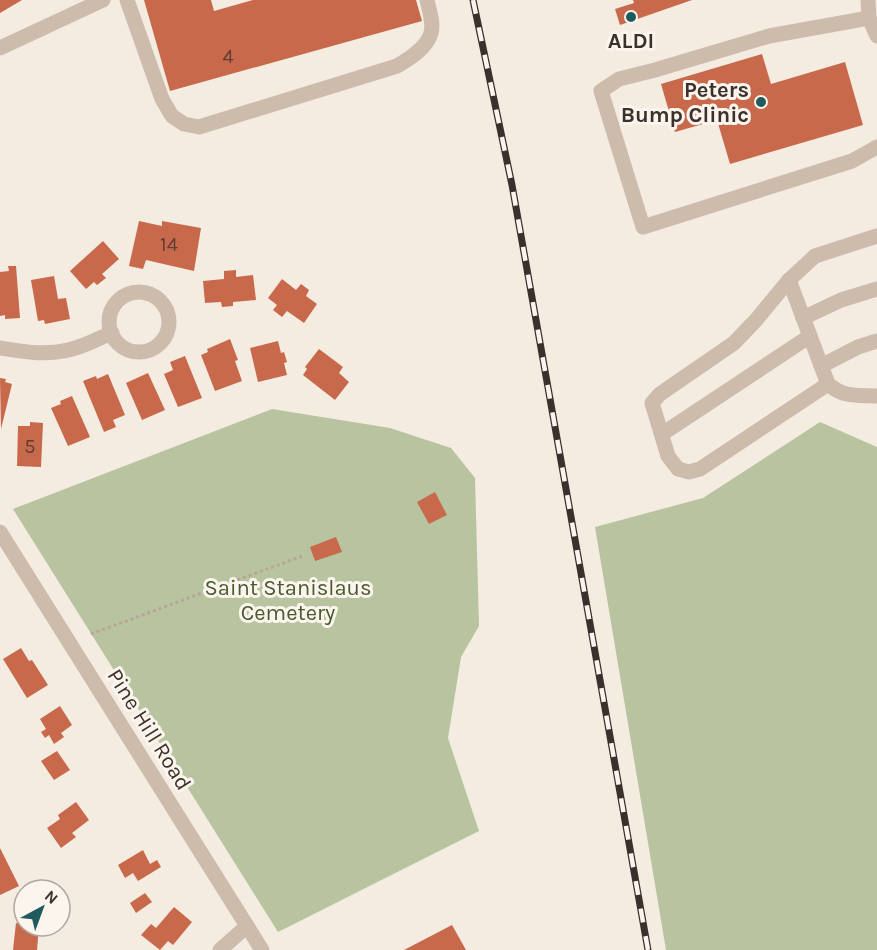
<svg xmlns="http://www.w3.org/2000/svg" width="877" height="950" font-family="Karla,sans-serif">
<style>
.green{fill:#b8c4a0}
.building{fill:#c8694b}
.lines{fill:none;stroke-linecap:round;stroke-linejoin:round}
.path{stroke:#b9a596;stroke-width:3;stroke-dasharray:3 3;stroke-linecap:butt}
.minor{stroke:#cdbbac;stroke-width:15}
.rail-casing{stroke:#3b302b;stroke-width:7}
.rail{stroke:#fbf5ee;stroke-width:4.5;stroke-dasharray:14;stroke-linecap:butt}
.poi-dot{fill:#1f5a5e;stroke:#fbf5ee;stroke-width:2}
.labels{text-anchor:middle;stroke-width:6;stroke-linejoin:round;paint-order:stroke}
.number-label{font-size:20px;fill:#5e3e33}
.poi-label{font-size:22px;font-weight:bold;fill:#3b302b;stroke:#fbf5ee}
.park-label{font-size:22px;fill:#4a5a2e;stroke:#fbf5ee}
.street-label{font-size:22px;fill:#3b302b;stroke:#fbf5ee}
</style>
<rect width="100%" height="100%" fill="#f4ebe1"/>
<g class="green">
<path d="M272 409 390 428 451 448 475 478 479 626 461 657 448 738 479 831 278 932 13 509Z"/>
<path d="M820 422 877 447V950H666L595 527 703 498Z"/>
</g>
<g class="building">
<path d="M0 0H22L0 13Z"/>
<path d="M144 0H211L214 11 253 0H416L422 21 170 91Z"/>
<path d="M633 0H692L620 25 615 9 634 3Z"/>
<path d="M762 54 771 84 845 62 863 125 730 164 717 120 675 132 661 84Z"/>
<path d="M139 221 162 226V221L201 228 194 271 146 260 143 269 129 266Z"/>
<path d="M103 241 119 259 102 274 106 278 97 285 94 282 86 289 70 271Z"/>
<path d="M8 266H16L20 318 5 319V315L0 316V272L9 271Z"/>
<path d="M236 270V277L253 275 256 300 233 302V306L222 307 221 302 205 303 203 281 224 279V271Z"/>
<path d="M54 276 58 299 66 298 70 319 45 324 44 320 38 321 31 280Z"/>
<path d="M282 279 296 290 301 284 309 290 306 296 317 304 304 323 287 311 282 317 273 310 277 305 268 298Z"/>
<path d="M230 339 238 360 235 361 242 381 215 391 201 355 208 352 207 349Z"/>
<path d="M278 341 281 353 284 352 287 362 284 363 287 375 258 382 250 348Z"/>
<path d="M319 349 343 367 339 373 349 382 335 400 303 375 307 369 305 367Z"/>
<path d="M185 356 202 398 178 407 164 374 173 370 170 362Z"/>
<path d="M148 373 165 410 142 420 126 383Z"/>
<path d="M108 374 125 415 113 420 116 427 104 432 83 381 96 376 97 379Z"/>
<path d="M0 378 6 379 5 382 12 384 1 429Z"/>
<path d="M72 396 90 437 68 446 51 408 61 404 60 401Z"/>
<path d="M30 422 43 423 41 467 17 466 18 426H30Z"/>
<path d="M435 492 447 515 429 524 417 502Z"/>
<path d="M336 537 342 552 315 561 310 547Z"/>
<path d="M21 648 29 661 32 660 48 685 27 698 3 659Z"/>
<path d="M60 706 72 725 61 733 64 737 54 744 49 735 45 738 41 732 46 729 40 719Z"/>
<path d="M57 751 70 770 54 780 41 761Z"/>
<path d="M76 802 89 820 72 833 76 837 61 848 47 828 60 819 58 815Z"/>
<path d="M0 848 19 886 0 895Z"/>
<path d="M143 850 150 864 157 860 161 867 138 881 133 873 125 878 118 865Z"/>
<path d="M145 893 152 902 136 913 130 903Z"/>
<path d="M174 907 192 922 173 945 168 941 160 950 141 935 151 924 156 928Z"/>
<path d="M16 923 24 924V926H39L37 950H13Z"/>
<path d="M452 925 466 950H404Z"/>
</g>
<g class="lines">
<path class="path" d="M91 634 305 555"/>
<g class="minor">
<path d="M127 0 162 99 172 116 184 124 199 127 397 66C409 59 427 48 431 33 434 23 429 10 427 0"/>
<path d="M868 0 869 18 877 36"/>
<path d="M869 18 769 36 655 70 619 79 601 91 643 227 852 161 877 147"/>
<path d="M0 48 103 0"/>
<path d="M877 236 815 256 789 280 828 384C844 398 857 395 877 396"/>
<path d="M789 280 756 320 734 343 660 394 652 403 668 456 678 469 689 472 700 469 828 384"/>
<circle cx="139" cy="322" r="30"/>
<path d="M803 318 841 300 877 289"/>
<path d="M0 348C24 352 47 356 72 349 85 346 99 338 112 333"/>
<path d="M821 366 858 347 877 341"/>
<path d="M662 434 810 336"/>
<path d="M0 532 262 950"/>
<path d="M220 950 247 926"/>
</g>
<defs>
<path id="rail" d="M473 0 512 185 648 950"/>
</defs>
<use href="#rail" class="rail-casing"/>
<use href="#rail" class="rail"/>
</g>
<g class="poi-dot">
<circle cx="631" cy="17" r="6"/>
<circle cx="761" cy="102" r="6"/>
</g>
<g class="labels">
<g class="number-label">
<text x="228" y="63">4</text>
<text x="169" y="251">14</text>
<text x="30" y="453">5</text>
</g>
<g class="poi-label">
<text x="631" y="48">ALDI</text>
<text x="749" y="97" text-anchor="end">Peters<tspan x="749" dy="25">Bump Clinic</tspan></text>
</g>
<g class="park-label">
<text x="288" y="595">Saint Stanislaus<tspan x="288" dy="25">Cemetery</tspan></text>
</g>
<g class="street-label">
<text transform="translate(150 729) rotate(58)" y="8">Pine Hill Road</text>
</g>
</g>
<g transform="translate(42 908) rotate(41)"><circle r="28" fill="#fbf5ee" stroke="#aea6a0" stroke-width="1.5"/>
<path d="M0-4.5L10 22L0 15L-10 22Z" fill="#1f5a5e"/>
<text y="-9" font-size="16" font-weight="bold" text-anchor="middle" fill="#3b302b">N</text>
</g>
</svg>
